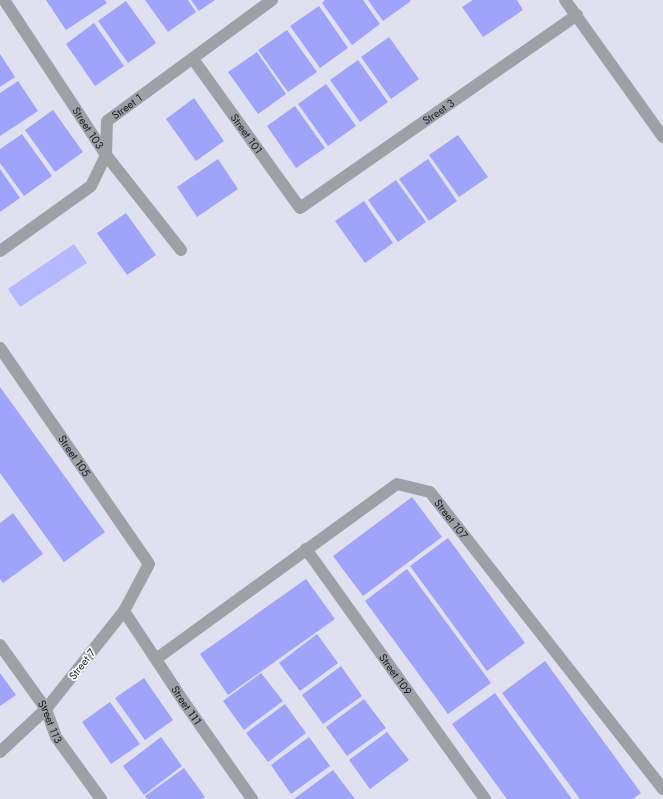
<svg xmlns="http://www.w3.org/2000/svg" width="663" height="799" font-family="Jost,sans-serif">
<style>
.water{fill:#b4b8fe}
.building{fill:#a0a3fa}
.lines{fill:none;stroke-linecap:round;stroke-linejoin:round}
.minor{stroke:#9f9fa6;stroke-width:12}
.labels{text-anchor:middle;stroke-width:3.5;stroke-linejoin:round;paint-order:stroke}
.street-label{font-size:11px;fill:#191a1f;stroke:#fff}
</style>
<rect width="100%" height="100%" fill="#dfe1f0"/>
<path class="water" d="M74 244 87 263 20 307 8 289Z"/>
<g class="building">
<path d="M46 0H105L107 3 66 30Z"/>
<path d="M145 0H188L196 12 168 32Z"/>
<path d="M191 0H215L199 11Z"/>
<path d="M325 0H363L380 24 352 45 322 3Z"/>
<path d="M368 0H410L411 1 383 21Z"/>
<path d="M473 0H517L523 10 483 37 462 7Z"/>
<path d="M126 1 156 43 128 63 98 21Z"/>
<path d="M319 6 348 48 320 68 290 26Z"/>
<path d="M94 23 124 66 95 86 66 44Z"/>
<path d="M287 30 317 72 288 92 258 50Z"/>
<path d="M389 37 419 79 391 99 361 57Z"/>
<path d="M257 52 286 94 258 114 228 72Z"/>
<path d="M0 54 15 77 0 87Z"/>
<path d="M358 60 388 102 360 122 330 80Z"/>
<path d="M18 81 38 111 0 136V93Z"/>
<path d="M326 84 356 126 328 146 298 104Z"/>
<path d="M194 98 224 141 196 161 166 119Z"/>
<path d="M295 106 325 148 296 168 267 126Z"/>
<path d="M53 110 83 152 55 172 25 130Z"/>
<path d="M22 134 52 176 24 196 0 163V149Z"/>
<path d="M458 135 488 177 459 197 429 155Z"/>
<path d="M218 159 238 189 197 217 177 187Z"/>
<path d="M428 159 457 201 429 221 399 179Z"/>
<path d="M0 169 20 198 0 212Z"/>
<path d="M396 180 426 222 398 242 368 200Z"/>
<path d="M364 201 393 243 365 263 335 221Z"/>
<path d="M126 213 156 255 127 275 97 233Z"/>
<path d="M0 387 105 532 64 562 0 473Z"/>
<path d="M412 497 442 537 363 596 333 556Z"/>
<path d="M13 513 43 554 3 583 0 579V523Z"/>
<path d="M448 538 525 643 487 671 410 566Z"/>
<path d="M407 569 491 683 448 714 365 601Z"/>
<path d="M306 579 335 619 228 695 200 654Z"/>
<path d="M317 634 338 663 300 691 279 663Z"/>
<path d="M545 661 641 793 633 799H580L502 693Z"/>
<path d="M341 666 362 696 323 724 302 695Z"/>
<path d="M0 673 16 695 0 706Z"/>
<path d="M261 673 283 701 244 730 223 701Z"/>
<path d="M144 678 173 720 145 740 115 698Z"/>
<path d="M495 693 572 799H507L452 724Z"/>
<path d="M364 699 386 728 347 756 326 727Z"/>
<path d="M110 702 140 744 111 764 82 722Z"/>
<path d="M285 704 306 733 268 762 246 733Z"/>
<path d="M387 732 409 760 370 789 349 760Z"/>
<path d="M161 737 182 766 144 795 123 766Z"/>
<path d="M309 737 330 766 291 794 271 765Z"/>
<path d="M184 768 205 797 202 799H147L145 796Z"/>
<path d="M333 770 355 799H294Z"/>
</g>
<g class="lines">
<g class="minor">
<path id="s1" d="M4 0 106 155 181 250"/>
<path d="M565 0 663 137"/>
<path id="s2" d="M193 59 300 208 577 15"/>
<path id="s3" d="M0 251 91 186 106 155 107 121 272 0"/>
<path id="s4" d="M0 348 149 564 124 611 46 709 0 752"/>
<path id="s5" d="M306 549 485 799"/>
<path id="s6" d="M124 611 184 702 252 799"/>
<path id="s7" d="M0 645 46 709 56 737 101 799"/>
<path id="s8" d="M156 659 397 484 430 492 663 789"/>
</g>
</g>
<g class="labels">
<g class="street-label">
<text dy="4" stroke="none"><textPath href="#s3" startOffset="205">Street 1</textPath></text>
<text dy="4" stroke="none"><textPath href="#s2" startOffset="352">Street 3</textPath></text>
<text dy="4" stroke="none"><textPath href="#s1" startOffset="153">Street 103</textPath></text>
<text dy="4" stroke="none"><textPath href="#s2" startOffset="92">Street 101</textPath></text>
<text dy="4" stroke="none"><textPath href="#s4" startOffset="131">Street 105</textPath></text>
<text dy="4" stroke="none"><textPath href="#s8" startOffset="366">Street 107</textPath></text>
<text transform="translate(82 664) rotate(-52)" y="4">Street 7</text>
<text dy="4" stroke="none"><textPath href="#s5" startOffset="154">Street 109</textPath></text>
<text dy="4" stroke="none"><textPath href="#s6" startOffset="113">Street 111</textPath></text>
<text dy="4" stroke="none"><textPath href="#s7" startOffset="92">Street 113</textPath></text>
</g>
</g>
</svg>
